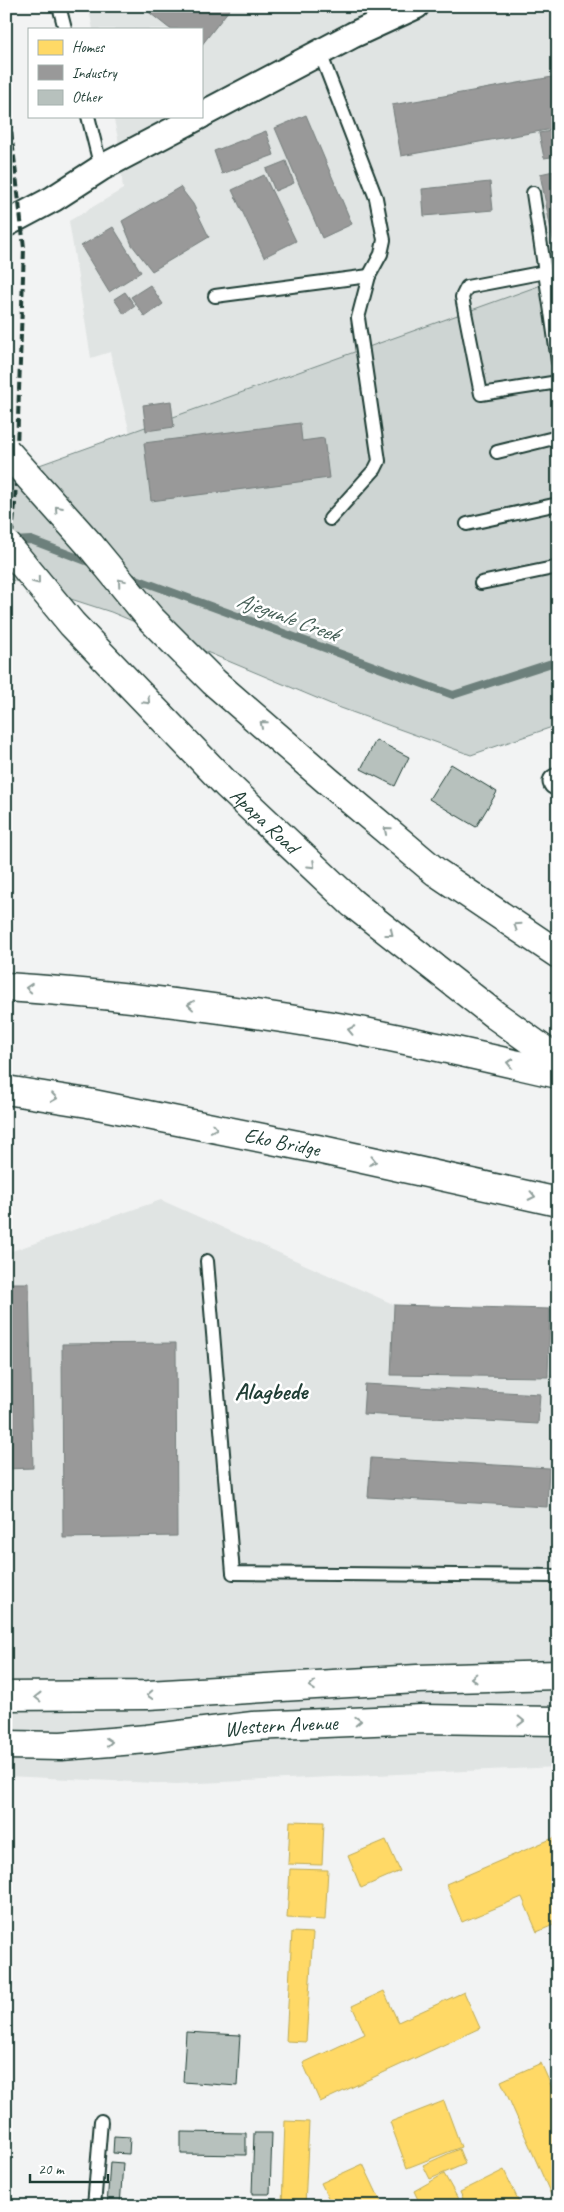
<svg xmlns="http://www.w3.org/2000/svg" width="564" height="2212" font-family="Caveat,sans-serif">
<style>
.built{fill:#e0e4e3}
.green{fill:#ced5d3;stroke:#768984}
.homes{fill:#ffd966;stroke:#bcaa57}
.industry{fill:#999;stroke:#747d7b}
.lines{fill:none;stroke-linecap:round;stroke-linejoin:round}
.stream{stroke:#6d807b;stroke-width:8}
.building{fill:#b7c1bd;stroke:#1f3d34}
.service-casing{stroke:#1f3d34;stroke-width:16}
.minor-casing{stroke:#1f3d34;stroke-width:29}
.primary-casing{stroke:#1f3d34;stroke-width:31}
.motorway-casing{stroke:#1f3d34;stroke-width:31}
.service{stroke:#fff;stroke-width:12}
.minor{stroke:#fff;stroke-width:25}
.primary{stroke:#fff;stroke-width:28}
.motorway{stroke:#fff;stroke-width:28}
.rail{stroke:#1f3d34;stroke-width:4;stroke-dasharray:8 4;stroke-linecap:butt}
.motorway-bridge-casing{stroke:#1f3d34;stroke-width:31;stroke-linecap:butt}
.motorway-bridge{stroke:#fff;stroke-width:28}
.oneway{stroke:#8f9e9a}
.labels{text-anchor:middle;stroke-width:5;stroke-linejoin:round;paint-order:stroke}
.street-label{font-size:21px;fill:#1f3d34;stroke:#fff}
.water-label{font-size:22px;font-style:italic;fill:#465f57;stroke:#fff}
.quarter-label{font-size:24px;font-weight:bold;fill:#1f3d34;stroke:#fff}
</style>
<rect width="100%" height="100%" fill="#f2f3f3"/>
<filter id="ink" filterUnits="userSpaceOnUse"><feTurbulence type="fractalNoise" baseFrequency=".02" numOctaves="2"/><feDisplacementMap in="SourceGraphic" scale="10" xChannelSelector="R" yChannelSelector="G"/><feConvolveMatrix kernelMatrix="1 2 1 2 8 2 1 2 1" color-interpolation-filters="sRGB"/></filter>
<g filter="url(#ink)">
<g class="built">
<path d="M88 6H558V599L151 519 110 352 91 358 69 221 123 189 118 138 113 116H201V29H93Z"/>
<path d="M161 1200 558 1378V1767L176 1784 6 1776V1253Z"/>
</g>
<path class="green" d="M558 279V725L471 755 338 707 111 612 6 578V477Z"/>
<g class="homes">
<path d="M290 1821 324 1822 322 1865 288 1864Z"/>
<path d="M558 1836V1882L552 1884 558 1898V1923L537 1932 522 1897 462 1922 446 1884Z"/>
<path d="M386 1840 400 1871 361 1888 348 1856Z"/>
<path d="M290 1869 328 1870 325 1920 287 1918Z"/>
<path d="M292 1932 313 1933 306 2042 286 2041Z"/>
<path d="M384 1991 398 2022 464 1992 480 2028 320 2102 303 2063 365 2034 352 2006Z"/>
<path d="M541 2063 558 2101V2206H556L501 2081Z"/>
<path d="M444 2101 461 2147 407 2168 390 2122Z"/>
<path d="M285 2121 309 2122 305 2206H282Z"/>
<path d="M459 2149 465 2164 430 2179 423 2165Z"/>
<path d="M363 2164 383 2206H332L321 2183Z"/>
<path d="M504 2170 521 2206H500L498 2202 492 2206H466L460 2192Z"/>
<path d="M444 2174 462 2206H421L414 2191Z"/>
</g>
<g class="industry">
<path d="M141 6H232L201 46V29H170Z"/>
<path d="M558 76V128L401 156 392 105Z"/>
<path d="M306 115 352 224 322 238 275 128Z"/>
<path d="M558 130V156L544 158 539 133Z"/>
<path d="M266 131 274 155 222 174 214 151Z"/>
<path d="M286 161 294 183 275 191 266 169Z"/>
<path d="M558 170V265L540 174Z"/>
<path d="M264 175 296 241 264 257 232 190Z"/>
<path d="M490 182 493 210 424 216 422 189Z"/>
<path d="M180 187 193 204 209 237 152 271 132 245 122 221Z"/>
<path d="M113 227 141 272 109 292 81 246Z"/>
<path d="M150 285 163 304 145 317 131 297Z"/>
<path d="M125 292 135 306 124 314 114 299Z"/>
<path d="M171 401 174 427 146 431 143 405Z"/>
<path d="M300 423 302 441 324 438 329 478 151 501 144 443Z"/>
<path d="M6 1283H29L33 1468 6 1469Z"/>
<path d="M394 1305 550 1309 548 1377 391 1375Z"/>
<path d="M176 1343 177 1536 63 1538 62 1344Z"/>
<path d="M365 1384 540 1394 538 1424 363 1414Z"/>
<path d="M371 1458 549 1468 547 1507 368 1497Z"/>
</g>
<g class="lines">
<g class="stream">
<path d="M13 541 31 540 94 564"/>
<path d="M128 576 453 695 558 661"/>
</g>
</g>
<g class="building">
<path d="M376 740 409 757 395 786 361 769Z"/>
<path d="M451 764 497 792 476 827 429 799Z"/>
<path d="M186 2032 240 2035 237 2086 183 2082Z"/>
<path d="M181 2132 246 2133V2155L181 2154Z"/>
<path d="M254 2133H272L270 2194H252Z"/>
<path d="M114 2136 130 2137 129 2154 113 2153Z"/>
<path d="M110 2162 123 2163 120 2206H107Z"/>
</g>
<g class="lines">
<defs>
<g id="service">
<path d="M59 6 65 29"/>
<path d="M320 53 376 198 384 240 381 254 369 276 358 318 379 461 375 469 330 519"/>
<path d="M88 116 101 168"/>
<path d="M533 193 551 312 558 311"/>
<path d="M545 272 467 287 462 297 481 394 558 382"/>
<path d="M215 296 369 276"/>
<path d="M551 312 558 362"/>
<path d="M497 452 558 437"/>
<path d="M467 524 558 504"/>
<path d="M481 583 558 567"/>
<path d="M207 1261 233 1573 558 1576"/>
<path d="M94 2206 101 2121"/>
</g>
<g id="minor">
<path d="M201 115 353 35 416 6"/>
<path d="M6 224 53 199 101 168 200 116"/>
<path d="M556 782 558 781"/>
</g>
<g id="primary">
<path d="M6 1696 148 1695 417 1679 558 1675"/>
<path id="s1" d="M6 1745 61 1746 147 1739 253 1726 422 1719 558 1721"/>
</g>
<g id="motorway">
<path d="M90 545 151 619 214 682 328 781 436 872 558 954"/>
<path d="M352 903 495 1015 558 1060"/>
<path d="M6 987C115 994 224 1008 332 1026 408 1039 483 1057 558 1074"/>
<path id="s2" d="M6 1090 88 1103 322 1150 558 1202"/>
</g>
</defs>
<use href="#service" class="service-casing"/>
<use href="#minor" class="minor-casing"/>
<use href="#primary" class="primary-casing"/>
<use href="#motorway" class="motorway-casing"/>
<use href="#service" class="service"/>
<use href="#minor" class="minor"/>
<use href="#primary" class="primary"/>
<use href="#motorway" class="motorway"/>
<path class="rail" d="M6 84 24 248 15 504 6 592"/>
<defs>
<g id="motorway-bridge">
<path d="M6 451 90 545"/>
<path id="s3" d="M6 544 72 624 227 785 352 903"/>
</g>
</defs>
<use href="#motorway-bridge" class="motorway-bridge-casing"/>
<use href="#motorway-bridge" class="motorway-bridge"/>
</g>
<defs><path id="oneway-chevron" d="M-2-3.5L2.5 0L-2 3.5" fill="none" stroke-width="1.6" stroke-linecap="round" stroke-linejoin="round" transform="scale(1.25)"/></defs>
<g class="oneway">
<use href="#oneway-chevron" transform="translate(58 509) rotate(-132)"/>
<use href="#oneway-chevron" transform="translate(37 581) rotate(51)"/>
<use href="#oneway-chevron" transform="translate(121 582) rotate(-130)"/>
<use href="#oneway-chevron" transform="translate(147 701) rotate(46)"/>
<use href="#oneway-chevron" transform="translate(263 724) rotate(-139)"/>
<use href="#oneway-chevron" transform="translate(387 830) rotate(-140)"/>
<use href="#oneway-chevron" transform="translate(312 865) rotate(44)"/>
<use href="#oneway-chevron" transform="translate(517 926) rotate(-146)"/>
<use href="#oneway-chevron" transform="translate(390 933) rotate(38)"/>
<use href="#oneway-chevron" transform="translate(29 988) rotate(-176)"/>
<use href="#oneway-chevron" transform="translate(191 1005) rotate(-174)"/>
<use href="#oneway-chevron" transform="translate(351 1030) rotate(-168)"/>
<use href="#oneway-chevron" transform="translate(510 1063) rotate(-168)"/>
<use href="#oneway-chevron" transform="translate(54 1098) rotate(9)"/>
<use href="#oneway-chevron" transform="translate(214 1128) rotate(11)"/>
<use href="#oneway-chevron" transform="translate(373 1161) rotate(12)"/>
<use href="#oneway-chevron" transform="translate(532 1196) rotate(12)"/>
<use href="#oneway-chevron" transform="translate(474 1678) rotate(179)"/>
<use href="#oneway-chevron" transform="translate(312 1686) rotate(176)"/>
<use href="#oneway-chevron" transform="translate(150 1695) rotate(177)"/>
<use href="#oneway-chevron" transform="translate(38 1697) rotate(-179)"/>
<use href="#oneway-chevron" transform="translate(358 1721) rotate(-2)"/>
<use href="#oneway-chevron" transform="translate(521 1721) rotate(1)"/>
<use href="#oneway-chevron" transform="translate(109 1742) rotate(-5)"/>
</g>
</g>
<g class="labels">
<g class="street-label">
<text dy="7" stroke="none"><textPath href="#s3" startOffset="379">Apapa Road</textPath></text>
<text dy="7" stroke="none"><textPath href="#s2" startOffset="281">Eko Bridge</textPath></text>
<text dy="7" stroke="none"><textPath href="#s1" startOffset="276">Western Avenue</textPath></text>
</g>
<g class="water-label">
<text transform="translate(288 616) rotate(20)" y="8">Ajegunle Creek</text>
</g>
<g class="quarter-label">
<text x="271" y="1399">Alagbede</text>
</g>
</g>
<rect width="564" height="2212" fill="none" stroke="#fff" stroke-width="25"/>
<rect x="12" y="12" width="539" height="2187" fill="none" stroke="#1f3d34" stroke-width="2" filter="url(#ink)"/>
<rect x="28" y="28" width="175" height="90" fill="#ffffff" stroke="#a5b1ae"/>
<rect x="38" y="40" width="25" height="15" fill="#ffd966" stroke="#a5b1ae"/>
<text x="72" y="52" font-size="15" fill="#1f3d34">Homes</text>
<rect x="38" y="65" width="25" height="15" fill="#999999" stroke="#a5b1ae"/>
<text x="72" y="78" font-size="15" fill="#1f3d34">Industry</text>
<rect x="38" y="90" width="25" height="15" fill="#b7c1bd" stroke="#a5b1ae"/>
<text x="72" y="102" font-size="15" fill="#1f3d34">Other</text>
<path d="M30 2174v8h78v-8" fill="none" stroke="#1f3d34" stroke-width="2.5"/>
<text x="38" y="2174" font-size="15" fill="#1f3d34" stroke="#ffffff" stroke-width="4" paint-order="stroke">20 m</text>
</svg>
